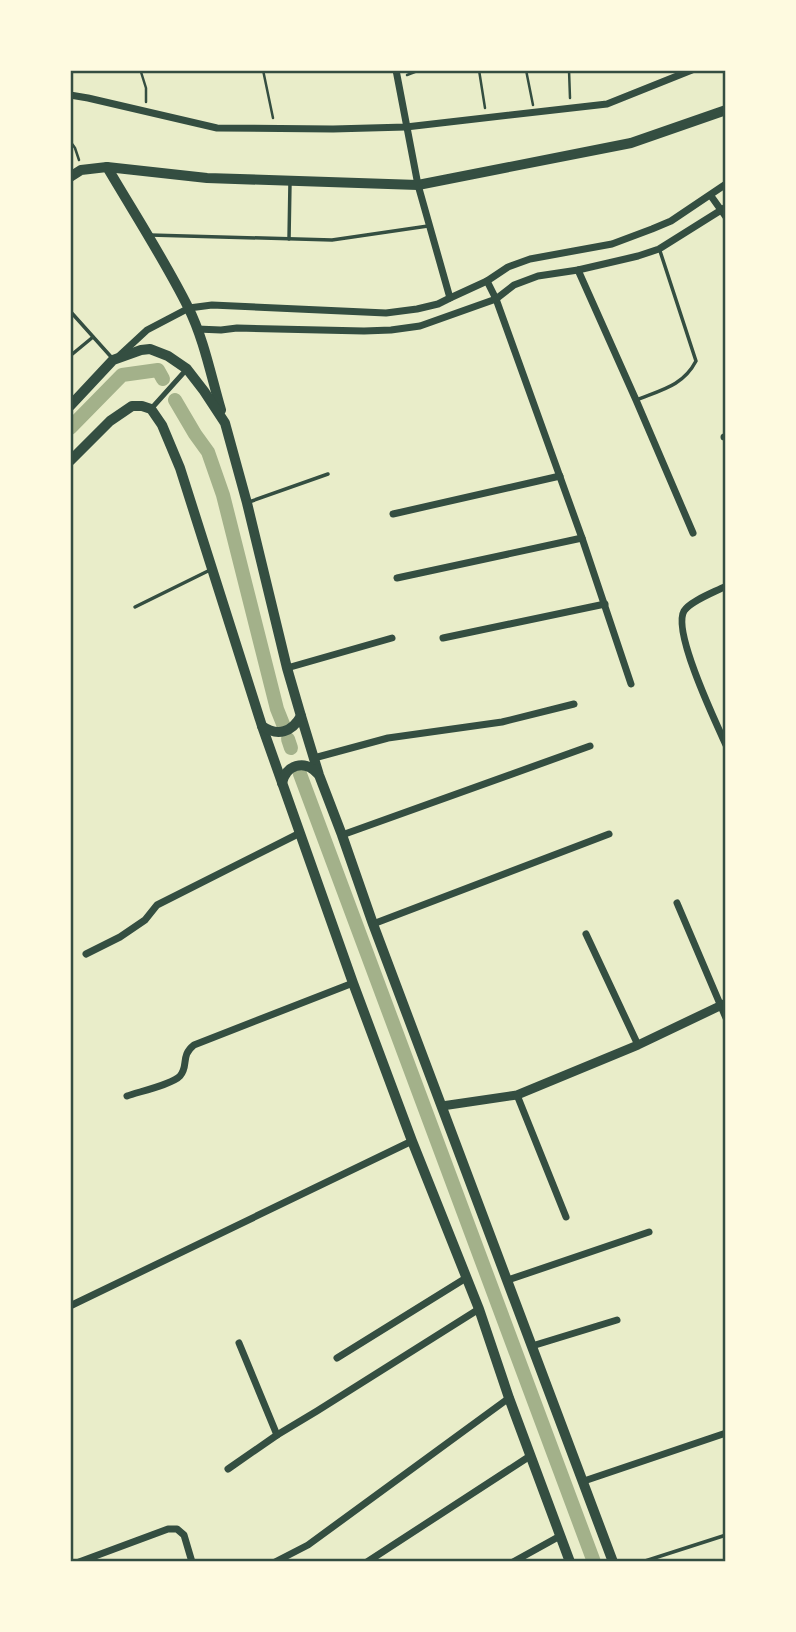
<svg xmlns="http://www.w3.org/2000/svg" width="796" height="1632" font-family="'PT Sans Narrow',sans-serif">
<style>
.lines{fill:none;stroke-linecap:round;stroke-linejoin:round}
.canal{stroke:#a3b18a;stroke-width:14}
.path{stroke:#344e41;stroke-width:2.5}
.service{stroke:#344e41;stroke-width:3.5}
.pedestrian{stroke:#344e41;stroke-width:5}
.minor{stroke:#344e41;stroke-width:7}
.tertiary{stroke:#344e41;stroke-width:9}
.secondary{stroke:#344e41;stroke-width:10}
.neatline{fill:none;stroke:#344e41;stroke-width:2.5}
</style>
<rect width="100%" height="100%" fill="#e9edc9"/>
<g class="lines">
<g class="canal">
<path d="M175 400 195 434 208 452 223 495 277 709 283 724"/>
<path d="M70 428 122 375 158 370 163 379"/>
<path d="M288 739 291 748"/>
<path d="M300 774 594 1562"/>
</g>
<g class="path">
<path d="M145 70 141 72 146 88V102"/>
<path d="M263 70 273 118"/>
<path d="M479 70 485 108"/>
<path d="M526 70 533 105"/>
<path d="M569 70 570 98"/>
<path d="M407 75 420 70"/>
<path d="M70 141 75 148 79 160"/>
</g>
<g class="service">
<path d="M150 235 332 240 428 226"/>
<path d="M289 239 290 182"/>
<path d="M70 311 113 359"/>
<path d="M70 356 93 337"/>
<path d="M636 400C661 390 683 386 696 361L660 251"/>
<path d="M249 502 328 474"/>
<path d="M135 607 210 570"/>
<path d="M642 1562 726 1535"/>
</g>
<path class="pedestrian" d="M151 409 186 370"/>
<g class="minor">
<path d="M396 70 418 185 450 298"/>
<path d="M70 95 88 98 217 128 333 129 406 127 607 104 692 70"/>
<path d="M711 196 726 217"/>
<path d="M578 270 636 400 693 533"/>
<path d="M487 281 496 299 582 538 631 684"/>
<path d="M197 329 221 330 237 328 364 331 391 330 420 326 496 299 514 285 538 276 578 270 638 256 659 249 726 207"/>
<path d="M120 355 147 330 189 308 212 305 386 313 417 309 438 304 450 298 487 281 508 267 530 259 612 244 652 229 671 221 726 184"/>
<path d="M724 437H726"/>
<path d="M393 514 560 476"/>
<path d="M397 578 582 538"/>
<path d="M726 586C715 592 690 601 684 611 672 631 716 723 726 745"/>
<path d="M443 638 605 604"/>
<path d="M287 668 392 638"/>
<path d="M314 758 388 738 502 722 574 704"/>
<path d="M342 835 590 746"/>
<path d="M677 903 726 1018"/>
<path d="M373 924 609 834"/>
<path d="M586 934 638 1045"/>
<path d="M86 954 120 937 145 920 157 905 300 833"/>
<path d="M517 1095 566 1217"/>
<path d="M127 1096C138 1092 173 1084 180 1076 189 1066 180 1056 194 1045L353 983"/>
<path d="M508 1280 649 1232"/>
<path d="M70 1306 412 1141"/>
<path d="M239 1343 277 1435"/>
<path d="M532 1346 617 1320"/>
<path d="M337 1358 466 1278"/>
<path d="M228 1469 277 1435 317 1411 479 1309"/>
<path d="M584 1481 726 1433"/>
<path d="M79 1562 168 1529H177L184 1535 192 1562"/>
<path d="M275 1562 308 1545 509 1398"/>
<path d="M367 1562 530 1456"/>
<path d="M513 1562 560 1536"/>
</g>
<path class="tertiary" d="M442 1106 517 1095 638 1045 726 1003"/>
<g class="secondary">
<path d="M107 167C134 213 164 259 188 307 204 339 211 376 221 410"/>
<path d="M70 177 81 170 107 167 207 178 418 185 631 143 726 110"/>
<path d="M70 406 113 360 141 350 150 349 168 356 187 369 204 391 225 423 247 503 287 668 301 716 319 775 342 835 373 924 613 1562"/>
<path d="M70 461 110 421 132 406H142L151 409 162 425 180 468 262 726 353 983 412 1141 479 1309 509 1398 570 1562"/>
<path d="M262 726C278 737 292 732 301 716"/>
<path d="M282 783C286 765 304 759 317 773"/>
</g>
</g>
<rect width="796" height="1632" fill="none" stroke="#fefae0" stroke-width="144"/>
<rect x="72" y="72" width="652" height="1488" class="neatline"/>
</svg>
